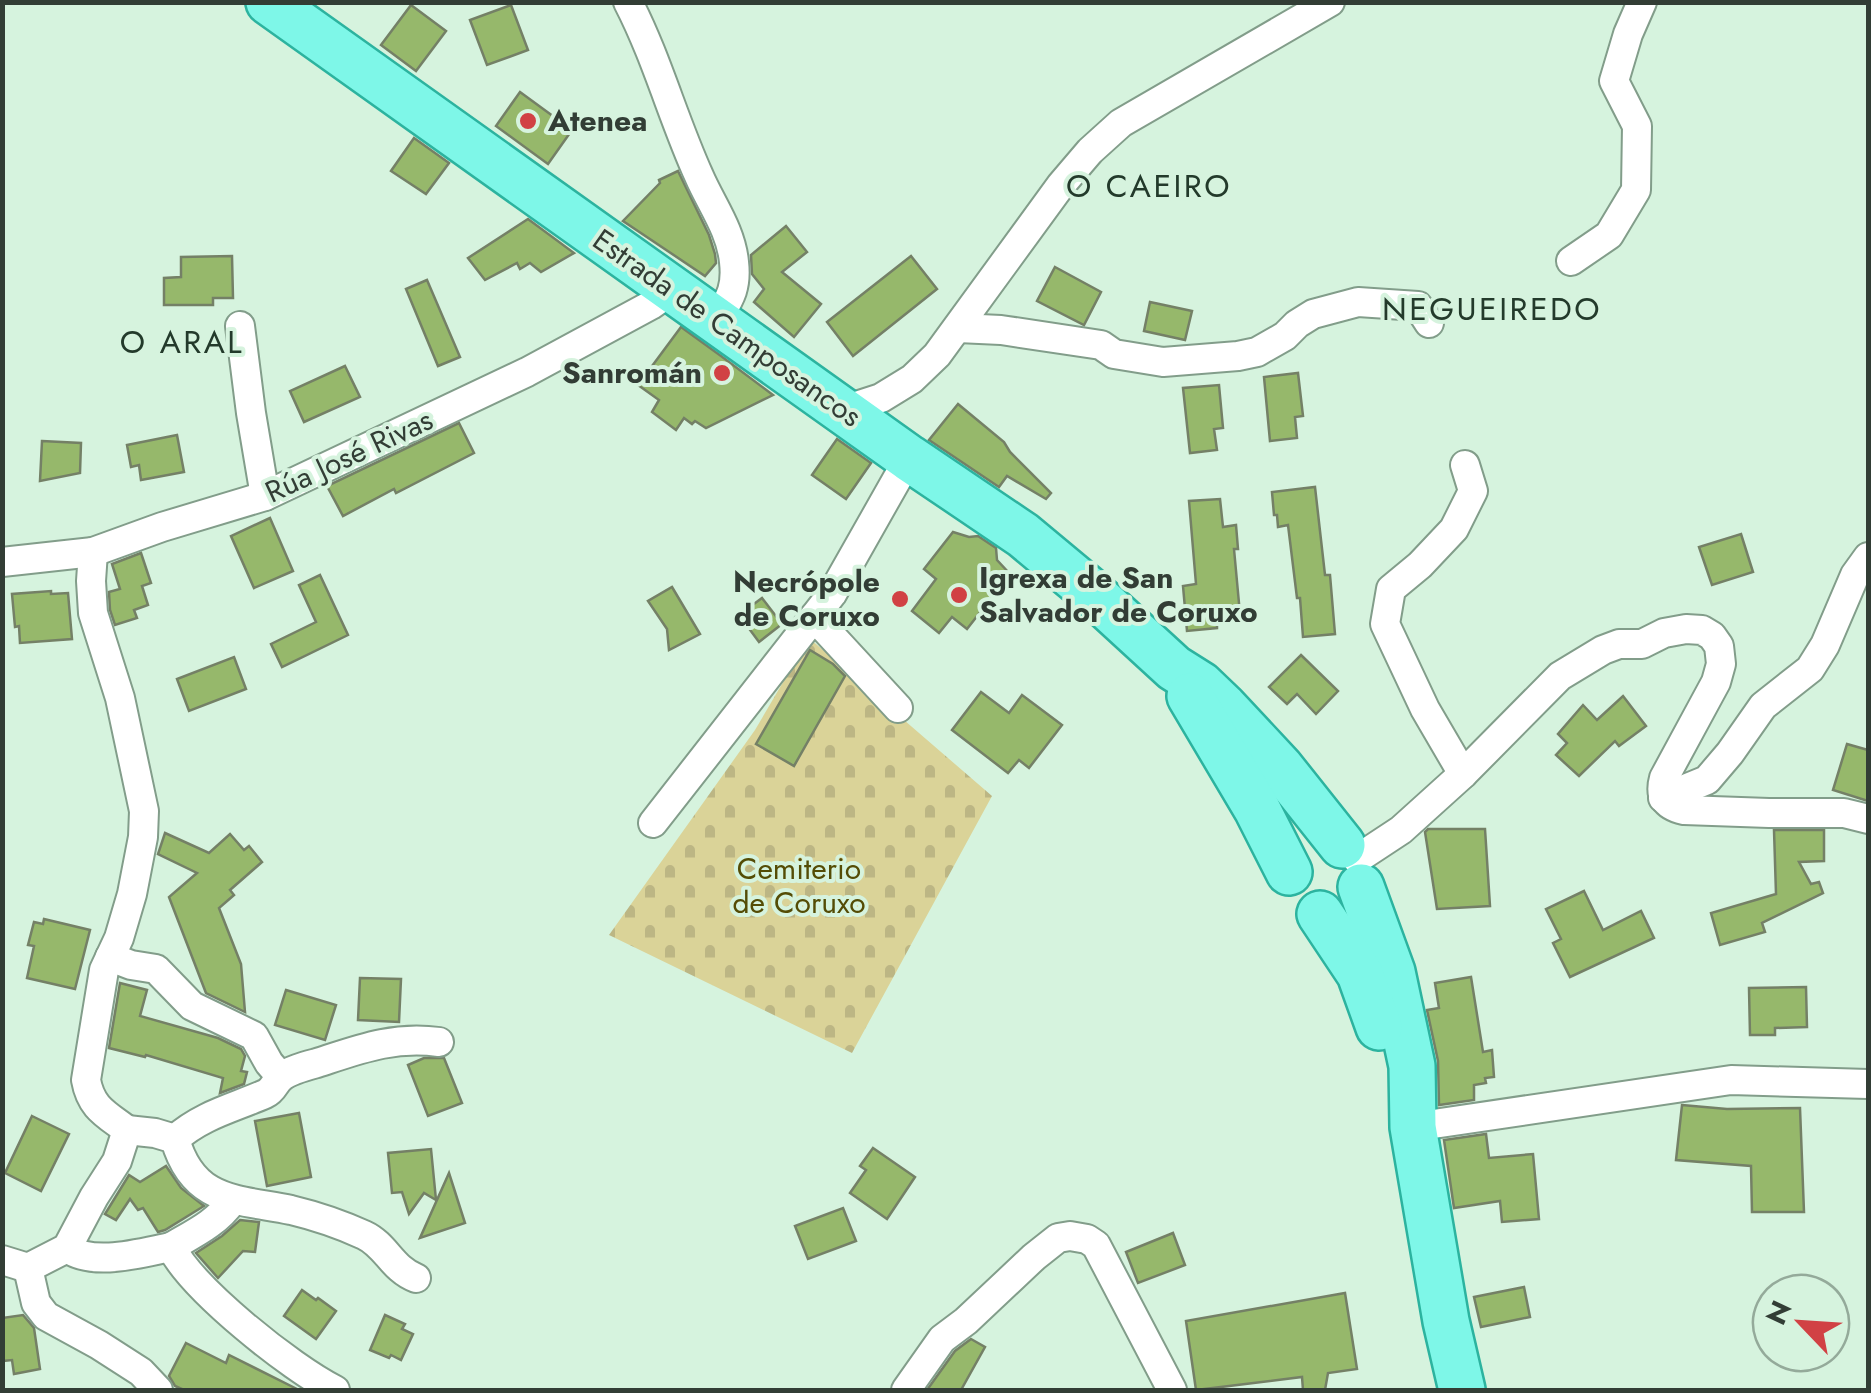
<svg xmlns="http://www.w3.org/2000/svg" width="1871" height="1393" font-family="Jost,sans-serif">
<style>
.cemetery{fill:url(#cemetery-stones)}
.building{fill:#96b86b;stroke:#748066;stroke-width:2.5}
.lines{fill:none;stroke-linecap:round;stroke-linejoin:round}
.street-casing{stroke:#829d8a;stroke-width:32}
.primary-casing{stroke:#2cb39f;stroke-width:50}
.street{stroke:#fff;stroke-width:28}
.primary{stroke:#7ef7e8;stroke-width:45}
.poi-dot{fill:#d14144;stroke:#d6f3de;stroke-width:4}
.labels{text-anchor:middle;stroke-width:8;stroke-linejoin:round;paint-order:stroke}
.poi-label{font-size:30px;font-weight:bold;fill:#323d35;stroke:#d6f3de;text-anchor:start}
.street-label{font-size:30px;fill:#323d35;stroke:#d6f3de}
.park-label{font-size:30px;fill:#544c05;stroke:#d6f3de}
.neighbourhood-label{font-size:32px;letter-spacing:2.5px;fill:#233a2b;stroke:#d6f3de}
</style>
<defs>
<pattern id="cemetery-stones" width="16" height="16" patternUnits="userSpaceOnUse" patternTransform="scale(2.5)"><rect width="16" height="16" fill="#dad398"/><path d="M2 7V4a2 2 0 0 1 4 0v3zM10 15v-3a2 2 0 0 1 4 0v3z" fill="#bcb684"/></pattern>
</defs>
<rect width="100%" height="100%" fill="#d6f3de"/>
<path class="cemetery" d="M809 638 992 796 852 1053 609 935 755 730Z"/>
<g class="building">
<path d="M411 5 446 31 416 71 381 45Z"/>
<path d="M511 5 528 50 487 65 470 20Z"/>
<path d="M520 92 572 130 548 164 496 126Z"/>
<path d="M414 138 449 163 426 194 391 171Z"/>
<path d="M678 171 709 235 715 254 716 263 705 276 623 221 660 183 659 180Z"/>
<path d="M528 219 574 253 541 272 530 263 520 269 517 263 485 280 468 258Z"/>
<path d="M786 226 807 252 782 272 821 304 794 337 754 302 764 289 752 274 751 255Z"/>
<path d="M232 256 233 298H213V305H164V278L181 277V257Z"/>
<path d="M911 256 937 289 853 356 827 322Z"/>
<path d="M1055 267 1101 292 1084 325 1037 301Z"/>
<path d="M427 280 460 357 438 366 406 289Z"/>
<path d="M1150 302 1192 311 1185 340 1144 331Z"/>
<path d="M681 327 721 356 773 395 706 428 695 421 692 424 684 418 676 430 652 412 659 400 638 385Z"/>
<path d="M345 366 360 397 304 422 290 391Z"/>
<path d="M1298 373 1303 416 1295 417 1297 438 1270 441 1264 377Z"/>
<path d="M1219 385 1223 428 1214 429 1217 450 1190 453 1183 388Z"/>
<path d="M958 404 1004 442 1010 452 1051 493 1046 499 1007 476 999 487 929 440Z"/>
<path d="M459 423 474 453 396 493 394 489 343 516 327 486Z"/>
<path d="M177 435 184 472 141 480 139 465 131 467 127 445Z"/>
<path d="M837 439 871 463 846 499 812 475Z"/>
<path d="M42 441 81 443 80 473 40 481Z"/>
<path d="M1315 487 1325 575H1330L1335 634 1303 637 1300 598H1297L1288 525 1278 527 1277 515H1274L1272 492Z"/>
<path d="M1220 499 1223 527 1236 525 1238 549H1234L1240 614 1217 616V628L1187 631 1183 586 1196 584 1189 501Z"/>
<path d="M270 518 293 571 254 588 231 536Z"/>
<path d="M953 532 969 537 978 536 996 548 997 560 1010 574 967 629 952 617 939 633 912 611 936 579 924 569Z"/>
<path d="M1741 534 1753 572 1712 585 1699 547Z"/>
<path d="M141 553 151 583 142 586 148 605 134 610 137 618 115 625 110 610 109 592 120 589 112 564Z"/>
<path d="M320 575 348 635 282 667 271 644 316 622 299 585Z"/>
<path d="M672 587 700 634 669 650 667 629 648 601Z"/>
<path d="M51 591V594L68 593 72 639 20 643 19 626 15 627 12 594Z"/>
<path d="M762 598 782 624 759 642 739 615Z"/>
<path d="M810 650 833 664 845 676 794 766 756 744Z"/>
<path d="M1301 655 1338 691 1316 714 1297 694 1287 704 1269 687Z"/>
<path d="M234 657 246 689 189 711 177 679Z"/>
<path d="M981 692 1009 713 1022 695 1062 725 1029 768 1019 760 1008 773 952 730Z"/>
<path d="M1623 696 1646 726 1619 746 1615 741 1579 776 1556 755 1567 743 1558 734 1583 705 1597 720Z"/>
<path d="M1847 744 1868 750V801L1833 790Z"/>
<path d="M1428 829H1485L1490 906 1437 909 1425 832Z"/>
<path d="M1774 830H1824V861L1799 862 1811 884 1819 882 1823 893 1762 923 1765 932 1720 945 1711 913 1776 894Z"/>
<path d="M165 833 209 853 230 834 244 850 249 846 262 862 230 890 234 895 219 908 241 964 245 1012 206 993 169 897 197 873 158 854Z"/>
<path d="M1584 891 1603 930 1641 911 1654 938 1570 977 1553 943 1561 939 1546 909Z"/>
<path d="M44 919 90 930 75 989 27 978 34 946 28 945 34 922 43 924Z"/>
<path d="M1471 977 1483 1052 1492 1050 1494 1077 1485 1078 1486 1083 1474 1085V1100L1439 1105 1438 1061 1427 1010 1439 1008 1435 983Z"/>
<path d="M360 978 401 979 399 1022 358 1020Z"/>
<path d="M120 983 147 990 140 1016 218 1038 241 1049 245 1056 241 1071 247 1072 244 1084 220 1093 223 1078 146 1055 145 1057 109 1048Z"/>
<path d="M1806 987 1807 1027 1775 1028V1035H1750L1749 988Z"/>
<path d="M286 990 336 1005 325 1040 275 1025Z"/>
<path d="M424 1058H444L462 1103 428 1116 408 1065Z"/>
<path d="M1682 1105 1727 1109 1800 1108 1804 1212H1752L1751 1166 1676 1160Z"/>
<path d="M299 1113 311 1177 267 1186 255 1121Z"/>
<path d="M32 1116 69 1134 41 1191 5 1173Z"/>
<path d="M1486 1134 1489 1158 1533 1154 1539 1219 1502 1222 1500 1201 1454 1208 1444 1140Z"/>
<path d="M873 1148 915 1177 887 1219 850 1193 866 1170 860 1166Z"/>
<path d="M431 1149 436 1200 424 1193 409 1214 402 1192 392 1193 388 1153Z"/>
<path d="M166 1166 181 1188 204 1206 165 1230 158 1232 143 1208 138 1210 130 1199 116 1220 105 1214 129 1175 140 1182Z"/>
<path d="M449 1173 465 1223 420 1238Z"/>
<path d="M843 1208 856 1241 808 1259 795 1226Z"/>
<path d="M240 1220 259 1222 255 1252 243 1251 218 1278 196 1253 222 1236Z"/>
<path d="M1173 1233 1185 1265 1138 1283 1126 1252Z"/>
<path d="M1524 1287 1530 1317 1481 1327 1474 1297Z"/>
<path d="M302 1290 316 1300 318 1298 336 1311 316 1339 284 1316Z"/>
<path d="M1345 1293 1357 1369 1328 1373 1325 1390H1303L1302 1377 1196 1390 1186 1321Z"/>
<path d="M23 1315 34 1328 40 1369 14 1374 12 1360 2 1361V1318Z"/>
<path d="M385 1315 405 1324 402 1329 413 1334 401 1360 391 1355 389 1358 370 1350Z"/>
<path d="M971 1339 985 1347 961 1390H927L955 1351Z"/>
<path d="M186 1343 226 1363 229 1355 299 1390H184L175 1386 169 1376Z"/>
</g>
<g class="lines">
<defs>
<g id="street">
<path d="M628 2C657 58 673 119 699 176 711 204 731 230 734 262 737 288 730 298 717 320"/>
<path d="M1571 261 1609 235 1636 190 1637 126 1614 81 1628 34 1642 2"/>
<path d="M240 326 251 413 265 496"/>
<path d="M958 328 1001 330 1101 345 1114 354 1163 362 1238 356 1257 352 1285 336 1297 324 1313 314 1358 302 1418 306 1429 323"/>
<path d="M844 410 881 398 912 379 937 355 1061 185 1090 151 1121 123 1330 2"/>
<path d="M2 562 93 552 162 527 265 496 527 372 651 305 674 289"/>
<path d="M814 617 898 708"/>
<path d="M1463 774 1425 709 1385 624 1391 589 1420 565 1454 529 1473 491 1465 465"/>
<path d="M1663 798 1707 780 1730 753 1763 706 1810 669 1825 645 1855 575 1868 557"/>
<path d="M653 823 832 594 909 458"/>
<path d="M1357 859 1401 830 1463 774 1560 676 1603 650 1619 644H1642L1664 633 1686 629 1702 630 1712 636 1719 646 1721 664 1716 682 1664 778C1659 796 1665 806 1684 810L1769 813H1844L1868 819"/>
<path d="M110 957 131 965 156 969 192 1006 254 1036 269 1063 281 1077"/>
<path d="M1413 1127 1731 1080 1868 1084"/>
<path d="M127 1130 155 1133 175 1139C193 1203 237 1199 291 1210 316 1216 340 1224 364 1235 386 1245 392 1269 416 1278"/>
<path d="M175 1139C202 1115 233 1108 265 1094 274 1090 274 1083 281 1077 290 1070 306 1066 317 1063 360 1049 393 1036 439 1042"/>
<path d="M171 1247C193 1234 217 1223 232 1201"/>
<path d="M67 1248C93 1267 140 1253 171 1247 193 1290 291 1368 335 1390"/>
<path d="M2 1260 28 1268 67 1248 94 1197 117 1161 127 1130C106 1114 91 1108 86 1080L104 970 119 938 132 894 143 837 144 811 120 698 93 613 91 581 93 552"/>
<path d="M28 1268 36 1303 46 1316 99 1345 141 1372 158 1390"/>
<path d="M906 1390 942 1339 966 1321 1034 1257 1058 1238 1070 1236 1087 1239 1096 1245 1172 1390"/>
</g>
<g id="primary">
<path d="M269 2 909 458 1023 535 1089 590 1174 668 1201 685 1224 707 1280 767 1342 845"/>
<path d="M1190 696 1257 809 1289 872"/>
<path d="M1361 887 1392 972 1412 1066 1413 1127 1446 1321 1462 1390"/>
<path d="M1320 914 1360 974 1379 1027"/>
</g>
</defs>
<use href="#street" class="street-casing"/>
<use href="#primary" class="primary-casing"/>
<use href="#street" class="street"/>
<use href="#primary" class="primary"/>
</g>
<g class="poi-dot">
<circle cx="528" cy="121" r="10"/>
<circle cx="722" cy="373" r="10"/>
<circle cx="959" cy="595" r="10"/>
<circle cx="900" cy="599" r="10"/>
</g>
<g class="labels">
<g class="poi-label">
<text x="548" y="131">Atenea</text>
<text x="702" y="383" text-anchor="end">Sanromán</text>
<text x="979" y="588">Igrexa de San<tspan x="979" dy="34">Salvador de Coruxo</tspan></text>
<text x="880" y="592" text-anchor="end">Necrópole<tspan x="880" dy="34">de Coruxo</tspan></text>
</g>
<g class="street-label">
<text transform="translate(727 328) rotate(35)" y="10">Estrada de Camposancos</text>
<text transform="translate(349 456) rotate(-25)" y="10">Rúa José Rivas</text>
</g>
<g class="park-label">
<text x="799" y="879">Cemiterio<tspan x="799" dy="34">de Coruxo</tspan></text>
</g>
<g class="neighbourhood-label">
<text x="1149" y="197">O CAEIRO</text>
<text x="1492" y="320">NEGUEIREDO</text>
<text x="182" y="353">O ARAL</text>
</g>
</g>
<rect width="1871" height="1393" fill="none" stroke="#323d35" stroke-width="10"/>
<g transform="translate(1801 1323) rotate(295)"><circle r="48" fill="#d6f3de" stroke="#94aa9a" stroke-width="2.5"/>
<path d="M0-8L18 38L0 25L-18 38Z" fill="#d14144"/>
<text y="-15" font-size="28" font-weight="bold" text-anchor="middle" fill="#323d35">N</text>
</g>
</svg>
